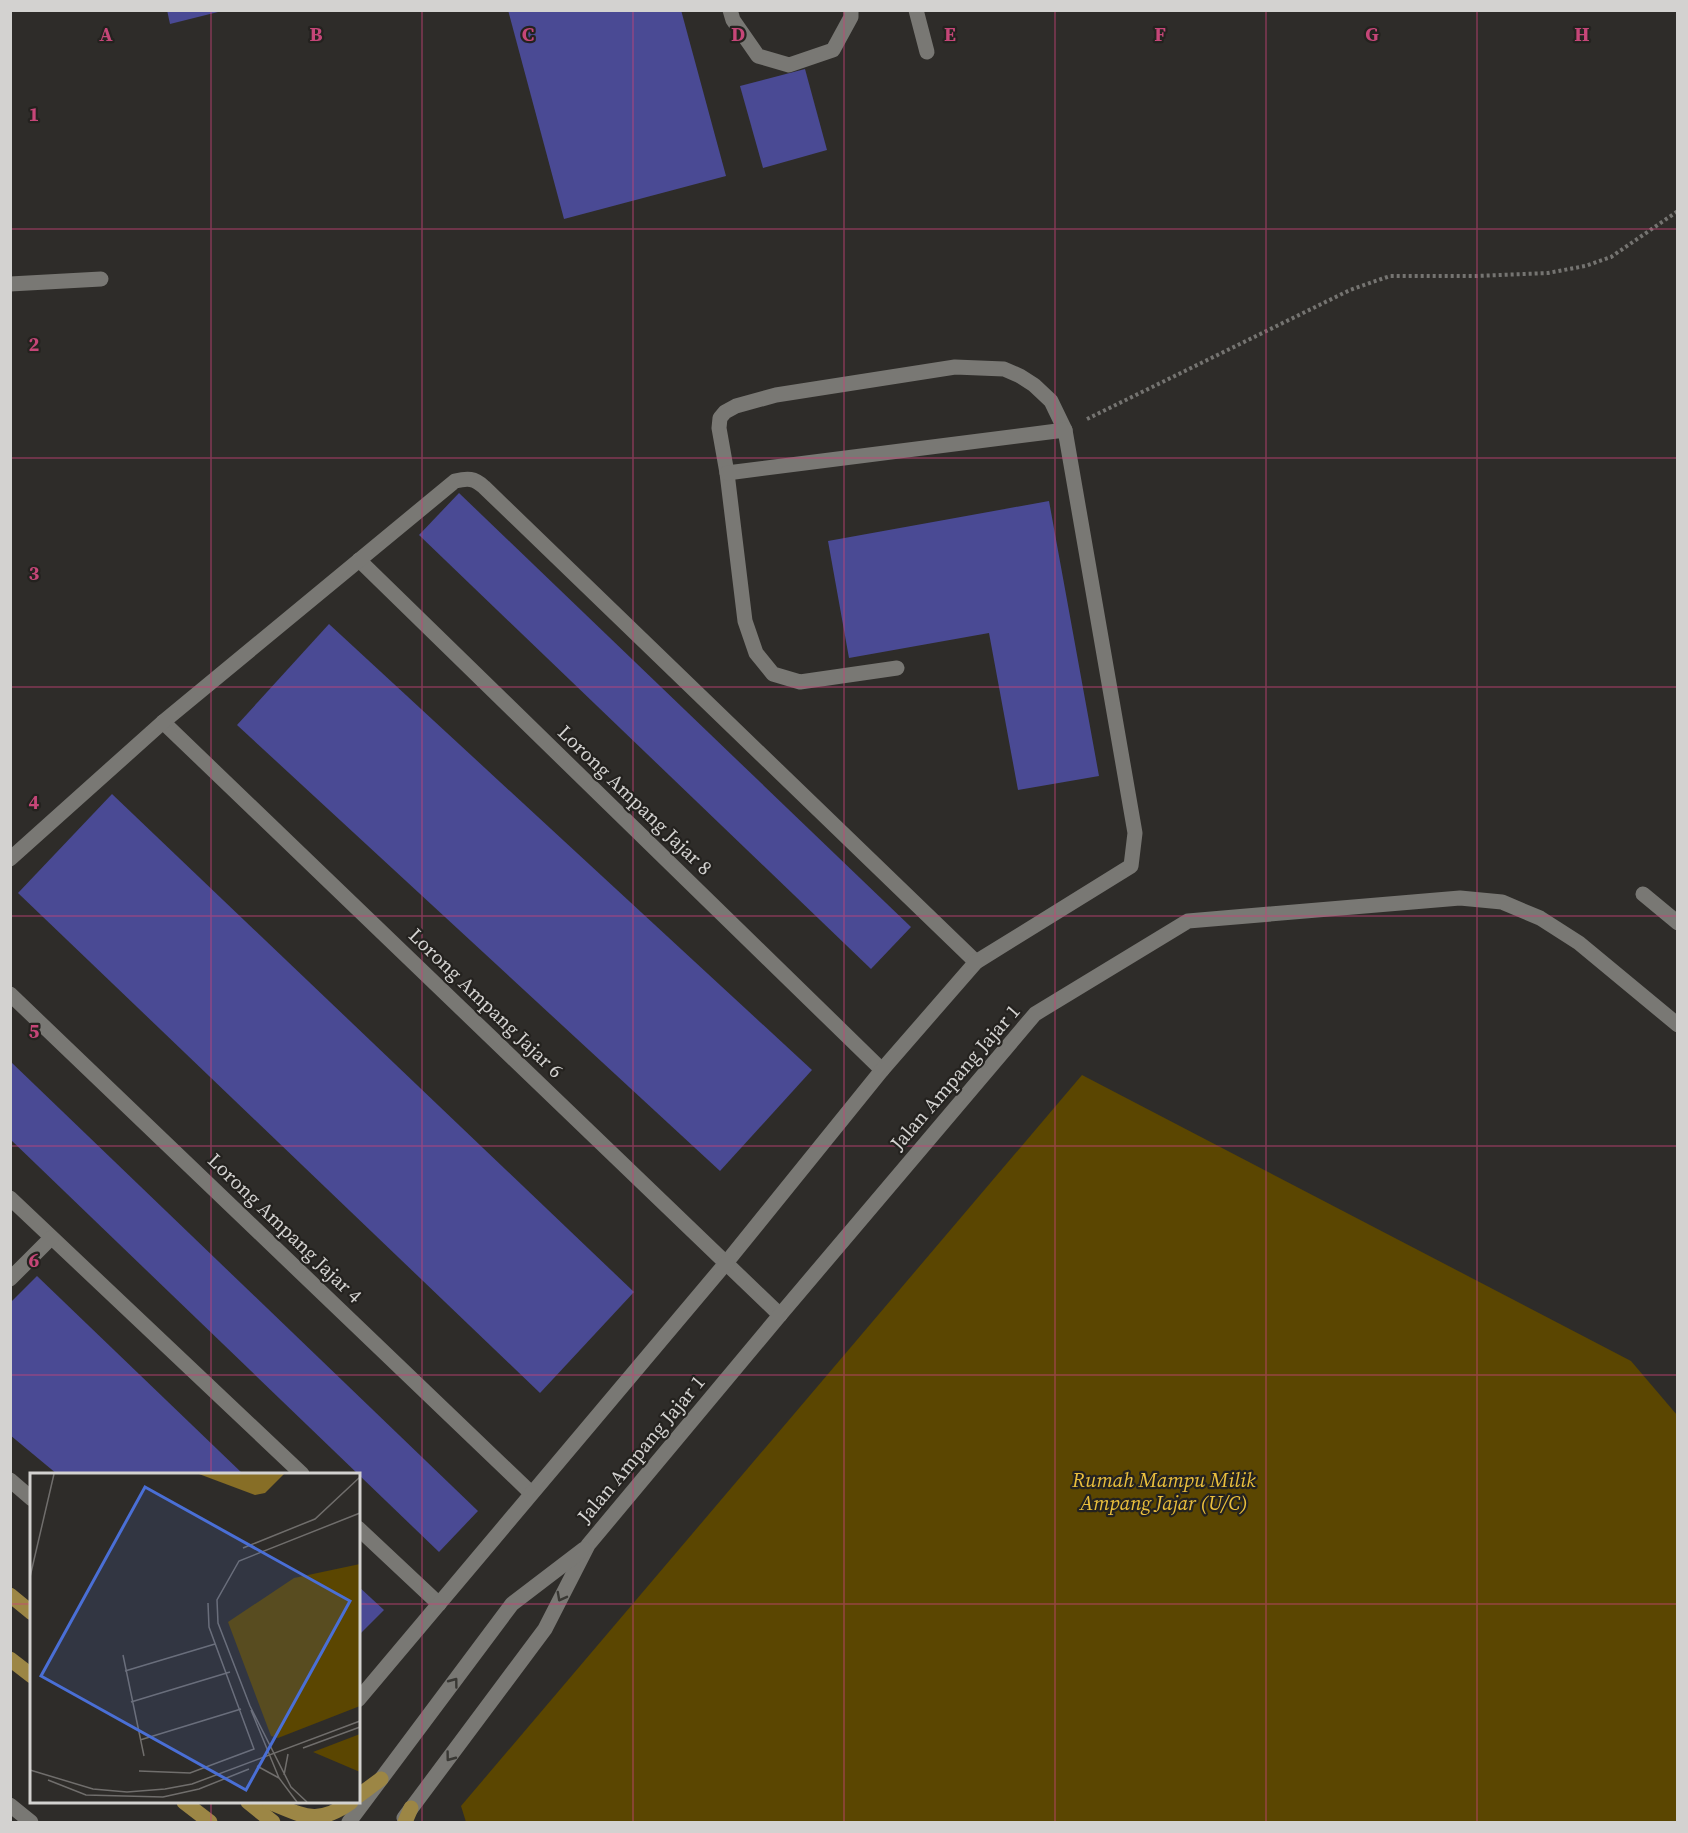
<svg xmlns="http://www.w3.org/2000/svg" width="1688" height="1833" font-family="'Source Serif 4',serif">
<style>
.green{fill:#5b4601}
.building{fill:#4a4a94}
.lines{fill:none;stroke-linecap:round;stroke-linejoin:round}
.path{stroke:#757471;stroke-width:4;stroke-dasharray:3 3;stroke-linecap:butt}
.minor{stroke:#797874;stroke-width:15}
.major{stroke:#9c8645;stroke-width:15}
.oneway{stroke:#393834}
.grid{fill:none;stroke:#c64678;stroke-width:1.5;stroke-opacity:0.55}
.labels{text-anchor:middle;stroke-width:4.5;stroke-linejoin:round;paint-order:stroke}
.street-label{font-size:20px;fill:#d3d2d0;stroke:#24221f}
.park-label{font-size:20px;font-style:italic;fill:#eabf3d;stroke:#24221f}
.inset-road{fill:none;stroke:#706e6c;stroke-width:1.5}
.view{fill:#4a6fd6;fill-opacity:0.15;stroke:#4a6fd6;stroke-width:3}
.inset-edge{fill:none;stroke:#d3d2d0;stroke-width:3}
.grid-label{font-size:20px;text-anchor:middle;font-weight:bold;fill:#c64678;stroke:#24221f;stroke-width:4.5;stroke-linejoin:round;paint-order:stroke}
</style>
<rect width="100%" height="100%" fill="#2e2c29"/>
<path class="green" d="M1082 1075 1631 1361 1677 1415V1822H466L461 1806Z"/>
<g class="building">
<path d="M167 10H222V11L170 24Z"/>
<path d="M508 10H681L726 176 564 219Z"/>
<path d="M805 69 827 150 763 168 740 86Z"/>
<path d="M459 493 911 927 871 969 419 535Z"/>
<path d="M1049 501 1099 776 1018 790 989 633 849 658 828 541Z"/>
<path d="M329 624 812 1070 720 1171 237 725Z"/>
<path d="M112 794 634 1292 540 1393 18 893Z"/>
<path d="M10 1061 478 1511 439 1552 10 1139Z"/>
<path d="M37 1276 243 1474H57L10 1435V1303Z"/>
<path d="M358 1586 384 1610 358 1636Z"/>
</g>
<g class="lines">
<path class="path" d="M1087 419 1350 290 1390 276H1475L1548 273 1585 266 1611 257 1678 211"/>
<g class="minor">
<path d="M730 10 733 20 758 56 789 65 833 50 851 17V10"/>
<path d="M916 10 927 52"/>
<path d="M10 284 101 279"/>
<path d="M359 560 882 1070"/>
<path d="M897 668 800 682 773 674 756 653 745 621 727 473 719 428 720 418 725 412 736 406 776 395 955 367 1004 369 1020 376 1034 385 1051 401 1065 430"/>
<path d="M163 722 780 1315"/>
<path d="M10 859 163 722 455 481C468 478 474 478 484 487L976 962"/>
<path d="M1643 894 1678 923"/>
<path d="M10 994 531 1493"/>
<path d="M10 1198 302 1474"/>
<path d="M10 1279 51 1238"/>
<path d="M10 1480 32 1499"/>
<path d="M358 1528 439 1604"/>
<path d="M358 1700 726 1263 882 1070 976 962 1131 866 1135 833 1065 430 727 473"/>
<path d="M10 1805 31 1822"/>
<path d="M404 1818 545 1629 588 1545 780 1315 1035 1014 1188 921 1460 898 1502 902 1540 918 1579 943 1678 1025"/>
<path d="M349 1822 512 1604 584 1549"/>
</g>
<g class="major">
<path d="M10 1595 32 1613"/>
<path d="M10 1659 32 1676"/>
<path d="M358 1796 381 1779"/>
<path d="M184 1802 210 1822"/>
<path d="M248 1802 273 1822"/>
<path d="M269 1802C304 1816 317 1826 351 1802"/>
<path d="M405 1822 411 1808"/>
</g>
</g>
<defs><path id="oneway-chevron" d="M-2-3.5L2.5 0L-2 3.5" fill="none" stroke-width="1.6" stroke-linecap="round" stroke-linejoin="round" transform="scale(1.5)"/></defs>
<g class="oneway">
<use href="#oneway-chevron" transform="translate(561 1597) rotate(118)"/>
<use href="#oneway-chevron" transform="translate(454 1682) rotate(-53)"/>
<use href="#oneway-chevron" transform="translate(450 1757) rotate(127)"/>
</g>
<path class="grid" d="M211 10V1474M422 10V1822M633 10V1822M844 10V1822M1055 10V1822M1266 10V1822M1477 10V1822M10 229H1678M10 458H1678M10 687H1678M10 916H1678M10 1146H1678M10 1375H1678M10 1604H32M358 1604H1678M211 1802V1822"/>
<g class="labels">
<g class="street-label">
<text transform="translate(635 800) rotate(44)" y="7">Lorong Ampang Jajar 8</text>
<text transform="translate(486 1003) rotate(44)" y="7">Lorong Ampang Jajar 6</text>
<text transform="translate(955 1077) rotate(-49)" y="7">Jalan Ampang Jajar 1</text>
<text transform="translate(285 1228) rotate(44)" y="7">Lorong Ampang Jajar 4</text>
<text transform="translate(641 1449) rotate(-50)" y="7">Jalan Ampang Jajar 1</text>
</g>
<g class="park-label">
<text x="1164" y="1487">Rumah Mampu Milik<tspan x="1164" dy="23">Ampang Jajar (U/C)</tspan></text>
</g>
</g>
<g transform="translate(30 1473)">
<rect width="330" height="330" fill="#2e2c29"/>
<path d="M330 91V233L248 265 241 263 198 149 264 105ZM330 261V299L283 279Z" fill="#5b4601"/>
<path d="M169 1H254L235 20 225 22Z" fill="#876e26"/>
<path class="inset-road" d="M213 75 285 46 330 4M0 104 24 1M93 182 114 283M95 198 185 171M101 229 200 199M221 237 249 305 267 329M110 267 211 236M273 275 330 254M227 293 249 305M0 297 63 316 97 319 135 316 162 311 330 248M109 298 160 300 224 276 179 154 178 130M254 302 258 281M18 307 56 322 133 324 169 316 219 296M277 329 261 314 220 233 188 150 187 127 209 88 330 40"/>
<path class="view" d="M115 14 320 128 216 317 11 203Z"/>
<rect width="330" height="330" class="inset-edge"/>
</g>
<g class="grid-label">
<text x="106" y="41">A</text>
<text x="316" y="41">B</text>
<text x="528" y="41">C</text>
<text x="738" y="41">D</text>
<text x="950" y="41">E</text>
<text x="1160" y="41">F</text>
<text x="1372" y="41">G</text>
<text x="1582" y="41">H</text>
<text x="34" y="121">1</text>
<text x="34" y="351">2</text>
<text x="34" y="580">3</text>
<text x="34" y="809">4</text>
<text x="34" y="1038">5</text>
<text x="34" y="1267">6</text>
</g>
<rect width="1688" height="1833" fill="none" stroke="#d3d2d0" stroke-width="24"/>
</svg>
